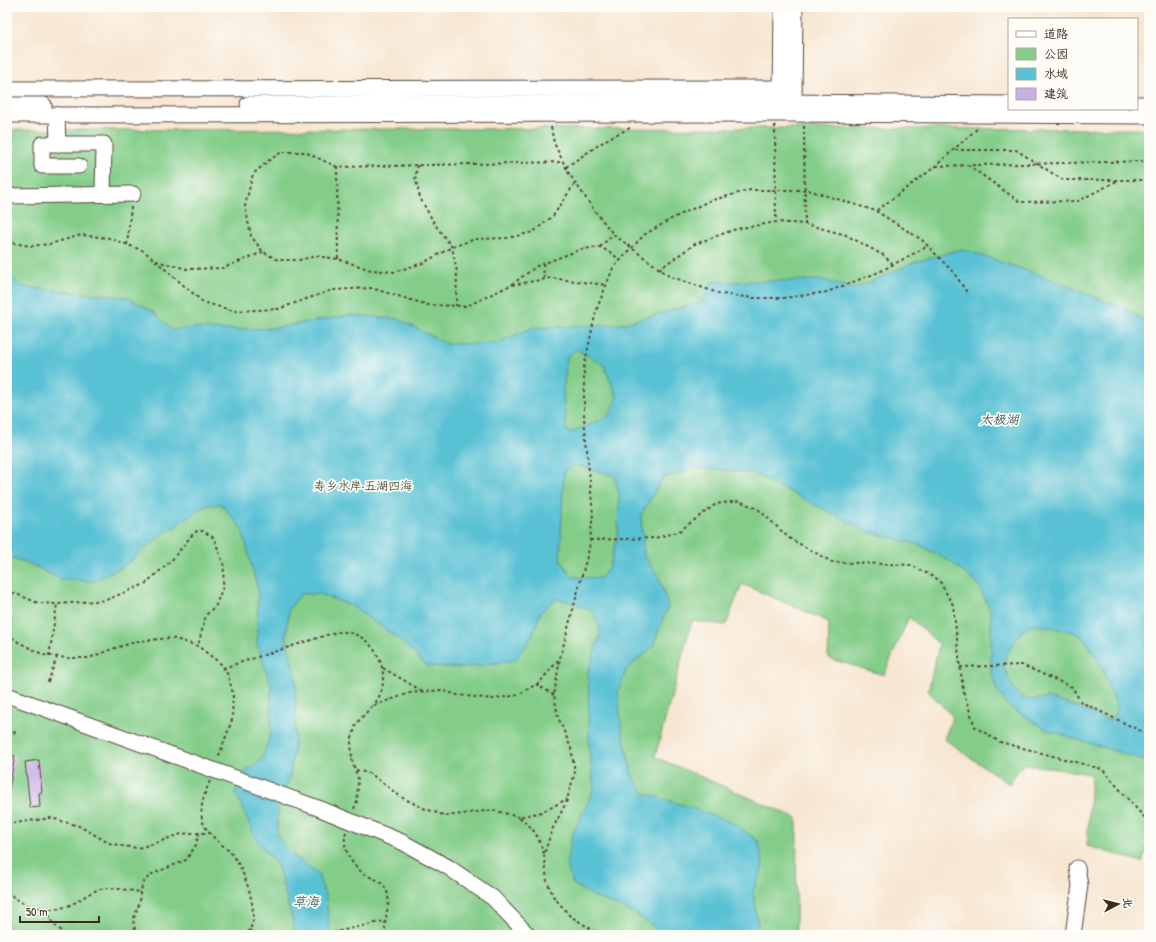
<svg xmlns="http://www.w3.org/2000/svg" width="1156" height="942" font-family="'Patrick Hand','LXGW WenKai TC',sans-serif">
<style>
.green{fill:#83cd89;stroke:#5f7c54}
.water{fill:#58c1d4;stroke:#4a7679;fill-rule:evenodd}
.building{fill:#c9b0e3}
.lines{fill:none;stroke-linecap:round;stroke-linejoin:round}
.minor-casing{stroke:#574639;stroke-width:17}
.path{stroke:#574639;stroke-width:2;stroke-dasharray:3 3;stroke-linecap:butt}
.minor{stroke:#fff;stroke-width:15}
.labels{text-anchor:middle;stroke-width:3.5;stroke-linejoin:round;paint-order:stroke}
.park-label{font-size:12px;fill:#515b3e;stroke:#fdfcf7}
.water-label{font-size:13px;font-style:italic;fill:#455f5e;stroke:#fdfcf7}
</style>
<rect width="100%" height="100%" fill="#fdfcf7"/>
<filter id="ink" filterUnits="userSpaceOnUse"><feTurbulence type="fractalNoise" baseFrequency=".025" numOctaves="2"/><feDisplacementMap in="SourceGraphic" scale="8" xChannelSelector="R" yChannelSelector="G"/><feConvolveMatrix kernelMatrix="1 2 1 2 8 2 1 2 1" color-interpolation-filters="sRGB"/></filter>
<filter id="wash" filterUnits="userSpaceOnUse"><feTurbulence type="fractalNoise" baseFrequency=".012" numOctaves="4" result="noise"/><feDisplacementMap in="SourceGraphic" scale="16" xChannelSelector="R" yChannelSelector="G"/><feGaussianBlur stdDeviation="0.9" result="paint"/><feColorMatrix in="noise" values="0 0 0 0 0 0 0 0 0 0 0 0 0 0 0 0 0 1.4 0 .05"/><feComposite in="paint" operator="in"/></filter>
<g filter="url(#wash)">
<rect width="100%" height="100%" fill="#f7e6d1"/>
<path class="green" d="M773 128 1149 129V844L1142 862 1087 846 1091 774 1023 764 1009 784 944 739 953 717 928 691 939 644 909 617 884 675 828 658 829 622 742 584 726 625 692 621 655 757 797 818 796 935H7V130Z"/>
<path class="water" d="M962 249 1034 273 1125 309 1147 322 1149 327V763L1134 757 1047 730 1007 705 997 690 991 672V612L978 584 950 561 919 545 866 531 753 473 697 468 663 478 641 515 644 556 658 575 668 606 652 648 627 669 618 692 621 725 632 774 644 793 692 808 736 824 759 842 763 866 753 891 758 925 756 935H666L634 913 593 896 573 884 566 864 573 833 594 789 589 747 588 671 601 632 593 611 567 601 556 599 541 612 532 637 515 660 462 668 427 666 400 640 352 606 319 594H301L289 609 286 637 296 678 295 740 289 780 278 805 277 835 289 852 318 874 326 898 330 935H296L278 867 256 839 235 792 242 774 262 759 271 733V685L257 644 258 590 242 529 221 504 205 506 160 536 124 566 94 581 62 580 26 562 7 557V273L22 287 127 297 154 312 172 330 196 328 222 330 275 328 349 315 398 319 447 344 496 343 532 328 622 324 702 302 712 282 823 280 854 289 915 262ZM576 349 603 364 617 396 610 415 573 432H567L563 393 567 357ZM574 465 614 475 619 494 618 532 610 565 601 578 573 577 560 560 564 471ZM1037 625 1070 631 1083 637 1099 661 1117 707 1116 714 1111 719H1104L1080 708 1048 698 1029 700 1022 697 1016 692 1012 686 1004 667 1005 658 1008 651 1023 630 1030 626Z"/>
<g id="blocks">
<g class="building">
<path d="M7 754 15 756 8 795H7Z"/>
<path d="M39 760 42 792 39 793 40 807 30 808 25 762Z"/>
</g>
</g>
</g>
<g filter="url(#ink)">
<use href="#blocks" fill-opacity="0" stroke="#574639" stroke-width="1"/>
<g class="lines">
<defs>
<g id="minor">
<path d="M7 89 794 88"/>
<path d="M794 97 795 7"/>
<path d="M781 98 782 7"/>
<path d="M248 104 781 102 1009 104"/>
<path d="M1137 104H1149"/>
<path d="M7 105H44"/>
<path d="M7 115 781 114 1149 116"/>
<path d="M57 115 58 144"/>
<path d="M79 166H42V144H104L103 194"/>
<path d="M10 196 133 194"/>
<path d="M7 695 318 808 402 842 448 867 493 898 528 935"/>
<path d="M1073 935 1080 885 1077 868"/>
</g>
</defs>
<use href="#minor" class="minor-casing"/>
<g class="path">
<path d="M775 125 776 222"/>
<path d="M804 126 805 224"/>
<path d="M551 127 554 143 568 172 592 207 613 234 669 276 721 294 753 298H784L827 292 879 272 928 246"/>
<path d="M955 150H1016L1063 180H1149"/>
<path d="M418 165 415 176 420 198 436 226 452 247 457 272 456 306"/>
<path d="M968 165 1020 202 1078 201 1119 180"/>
<path d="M936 166 1149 161"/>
<path d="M337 167 305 152H282L268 161 253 174 245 206 251 236 263 252 278 260H299L317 256 338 259 371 270 394 272 423 263 452 247 475 239 508 238 533 232 553 216 575 183"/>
<path d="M566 167 609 138 632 127"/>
<path d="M876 211 922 240 954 273 968 294"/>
<path d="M7 242 30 246 50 244 81 235 109 238 144 251 203 302 234 311 278 309 332 290 371 288 428 305 467 306 511 285 537 266 582 249 600 247 614 255 620 261"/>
<path d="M127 245 131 207"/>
<path d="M600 247 613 234"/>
<path d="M338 259 337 167 563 162"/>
<path d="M156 261 187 269 223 268 263 252"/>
<path d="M543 264 544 279"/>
<path d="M659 269 695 244 736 229 776 222 805 224 846 235 883 255 894 265"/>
<path d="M512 285 551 278 606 285"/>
<path d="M590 540 655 538 678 532 716 504 739 501 758 509 789 538 832 562 911 565 939 580 953 605 963 690 975 727 1000 742 1102 769 1143 816 1149 820"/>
<path d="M7 590 38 603 57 604 106 600 145 584 171 561 192 535 197 531H203L214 538 224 566 223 587 216 605 206 615 198 646"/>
<path d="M7 634 18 642 44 655 67 658H89L112 649 139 641 172 638 198 646 221 664 228 675 233 694 232 720 218 758"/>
<path d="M49 656 57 604"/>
<path d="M960 667 1022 665 1072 687 1081 702 1149 735"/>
<path d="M223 668 330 634C335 633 341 631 346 632 379 637 395 680 373 706"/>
<path d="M383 668 422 691"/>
<path d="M48 682 57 657"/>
<path d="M536 684 554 695"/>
<path d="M7 733 18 732"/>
<path d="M356 770 371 774 401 797 423 808 446 816 493 810 519 817"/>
<path d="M210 781C204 794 200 805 202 819 205 833 221 843 230 852 243 866 257 905 252 924 251 928 248 932 246 935"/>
<path d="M354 809 357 801 358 779 352 760 351 741 356 724 372 706 410 693 442 690 457 695 493 699 518 695 540 682 560 658"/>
<path d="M7 824 51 818 79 826 109 843 122 846 138 848 153 844 177 835 189 833H210"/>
<path d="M346 832C341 848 352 867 366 875 373 879 379 879 384 886 395 901 381 919 386 935"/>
<path d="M544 854C538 836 534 828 519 817L542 812 567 799"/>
<path d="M7 891C21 907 50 914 70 905 79 901 87 894 97 890 110 886 126 890 140 892"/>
<path d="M47 909 53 924 67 935"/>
<path d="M249 930 258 935"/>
<path d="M138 935 135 929 133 920 140 902V892L144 882 150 875 186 860 196 845 199 833"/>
<path d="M321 935 385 921"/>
<path d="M601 935 570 916 553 896 547 881 544 854 552 830 566 803 575 772 571 748 558 717 554 695 560 658 589 549 593 514 584 418V367L596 311 613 268 644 235 671 219 709 201 750 190H808L876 211 932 169 978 128"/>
</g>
<use href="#minor" class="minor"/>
</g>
</g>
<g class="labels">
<g class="park-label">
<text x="363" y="490">寿乡水岸·五湖四海</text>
</g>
<g class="water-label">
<text x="999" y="424">太极湖</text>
<text x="306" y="906">草海</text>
</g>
</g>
<rect width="1156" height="942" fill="none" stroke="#fdfcf7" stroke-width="24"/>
<rect x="1008" y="18" width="130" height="92" fill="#fdfcf7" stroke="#afa8a0"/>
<rect x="1016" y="31" width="20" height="6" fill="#ffffff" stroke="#afa8a0"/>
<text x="1044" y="38" font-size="12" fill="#3b2a1e">道路</text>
<rect x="1016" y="48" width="20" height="12" fill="#83cd89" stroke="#afa8a0"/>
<text x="1044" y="58" font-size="12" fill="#3b2a1e">公园</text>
<rect x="1016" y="68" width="20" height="12" fill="#58c1d4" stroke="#afa8a0"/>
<text x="1044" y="78" font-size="12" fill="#3b2a1e">水域</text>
<rect x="1016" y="88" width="20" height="12" fill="#c9b0e3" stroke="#afa8a0"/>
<text x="1044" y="98" font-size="12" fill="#3b2a1e">建筑</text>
<g transform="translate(1118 904) rotate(83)" stroke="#fdfcf7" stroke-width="3" paint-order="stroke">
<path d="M0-3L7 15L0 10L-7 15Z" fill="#3b2a1e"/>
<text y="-6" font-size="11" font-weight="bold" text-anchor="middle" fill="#3b2a1e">北</text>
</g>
<path d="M20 916v6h79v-6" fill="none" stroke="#3b2a1e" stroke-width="2"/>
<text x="26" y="916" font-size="12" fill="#3b2a1e" stroke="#fdfcf7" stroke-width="3" paint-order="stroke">50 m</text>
</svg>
